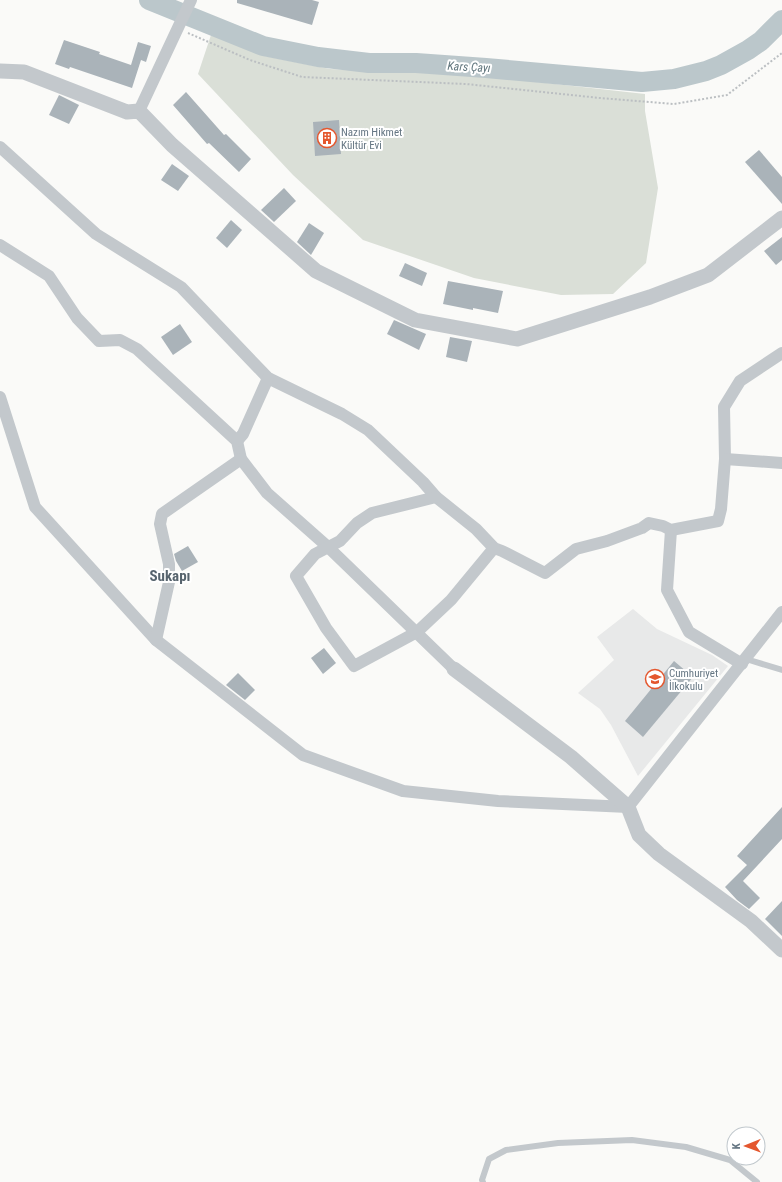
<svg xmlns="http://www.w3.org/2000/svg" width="782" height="1182" font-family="'Roboto Condensed',sans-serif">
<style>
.built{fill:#e8e9e9}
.green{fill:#dadfd7}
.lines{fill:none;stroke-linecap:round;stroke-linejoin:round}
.river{stroke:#bbc7cb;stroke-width:20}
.building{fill:#aab3b9}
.path{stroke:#bbbfc2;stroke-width:2;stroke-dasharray:2 2;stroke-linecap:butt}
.service{stroke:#c3c8cc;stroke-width:6}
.minor{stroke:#c3c8cc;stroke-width:12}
.tertiary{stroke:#c3c8cc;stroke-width:15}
.labels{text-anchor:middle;stroke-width:4;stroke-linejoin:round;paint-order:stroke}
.poi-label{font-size:11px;fill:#657683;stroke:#fff;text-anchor:start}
.water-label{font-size:12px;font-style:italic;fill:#60757c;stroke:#fff}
.district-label{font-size:15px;font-weight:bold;fill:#57646e;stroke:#fff}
</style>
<rect width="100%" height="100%" fill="#fafaf8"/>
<path class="built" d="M633 609 657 629 712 655 728 666 638 776 611 725 600 709 578 693 614 660 597 637Z"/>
<path class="green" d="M211 35 265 56 330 69 473 75 645 94V111L658 188 646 263 613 294 561 295 474 278 363 240 293 175 198 74Z"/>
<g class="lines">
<path class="river" d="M149 0 263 46 318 57 369 63H416L486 68 642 82 674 79 706 71 721 65 748 50 761 41 782 20"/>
</g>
<g class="building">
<path d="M237 0H312L319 2 312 25 237 3Z"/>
<path d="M64 40 100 52 99 54 131 65 138 42 151 46 146 62 141 60 132 88 70 67 69 69 55 64Z"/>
<path d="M186 92 224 135 226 134 251 159 239 172 209 143 207 144 173 105Z"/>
<path d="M59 95 79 105 69 124 49 115Z"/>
<path d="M339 120 341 154 315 156 313 122Z"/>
<path d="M759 150 782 177V204L745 162Z"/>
<path d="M172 164 189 176 178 191 161 180Z"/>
<path d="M284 188 296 201 274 222 261 210Z"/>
<path d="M231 220 242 230 227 248 216 238Z"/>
<path d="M309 223 324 233 311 255 297 242Z"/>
<path d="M782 237V260L776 265 764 251Z"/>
<path d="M405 263 427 273 422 286 399 276Z"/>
<path d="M448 281 503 291 498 313 473 308V310L443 304Z"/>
<path d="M394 320 426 334 419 350 387 334Z"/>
<path d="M180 324 192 342 173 355 161 337Z"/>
<path d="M450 337 472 341 467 362 446 357Z"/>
<path d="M188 546 198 562 182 571 176 561 174 554Z"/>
<path d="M324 648 336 663 323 674 311 658Z"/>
<path d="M674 661 693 677 643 737 625 721Z"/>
<path d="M238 673 255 690 245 700 226 685Z"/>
<path d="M782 807V839L743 881 760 898 749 909 737 900 725 887 747 865 737 856Z"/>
<path d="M782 901V936L765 919Z"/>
</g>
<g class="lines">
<path class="path" d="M188 33 250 60 302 77 466 84 600 98 674 104 727 95 782 53"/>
<g class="service">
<path d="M746 659 782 670"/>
<path d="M483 1182 482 1180 489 1159 506 1150 558 1143 632 1140 686 1147 730 1160 757 1182"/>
</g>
<g class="minor">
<path d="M139 111 191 0"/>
<path d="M0 147 96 234 181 287 268 378 342 414 368 430 423 482 436 497 476 529 494 548 502 551 545 573 576 549 607 541 642 528 649 523 663 526 671 530 718 521 721 509 725 459 724 407 740 381 782 353"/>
<path d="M0 245 49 276 77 318 99 341 120 340 137 349 237 441 241 459 267 493 328 547 454 669"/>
<path d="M0 397 35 507 156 640 303 755 403 791 498 801 628 807 782 612"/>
<path d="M237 441 243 434 268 378"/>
<path d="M725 459 782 463"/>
<path d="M436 497 372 513 357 523 340 541 315 554 296 576 326 628 354 666 417 632 451 600 494 548"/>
<path d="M671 530 667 590 689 632 742 664"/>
<path d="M156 640 169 582V564L160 524 162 514 241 459"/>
</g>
<g class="tertiary">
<path d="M0 71 24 72 127 112 139 111 172 145 316 271 415 320 517 339 650 297 708 275 782 218"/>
<path d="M454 669 571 757 628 807 639 835 659 854 751 921 782 950"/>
</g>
</g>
<defs>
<symbol id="building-ring" viewBox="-11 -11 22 22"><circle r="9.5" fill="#fff" stroke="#e4572e" stroke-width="1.5"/><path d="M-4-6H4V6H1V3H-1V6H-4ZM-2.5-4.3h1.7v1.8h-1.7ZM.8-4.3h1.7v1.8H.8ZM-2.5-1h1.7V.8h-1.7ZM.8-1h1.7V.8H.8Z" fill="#e4572e"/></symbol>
<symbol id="school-ring" viewBox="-11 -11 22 22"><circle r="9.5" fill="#fff" stroke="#e4572e" stroke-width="1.5"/><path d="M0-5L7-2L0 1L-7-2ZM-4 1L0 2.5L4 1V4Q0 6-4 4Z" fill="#e4572e"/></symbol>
</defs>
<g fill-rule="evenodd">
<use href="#building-ring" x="316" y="127" width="22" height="22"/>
<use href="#school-ring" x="644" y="668" width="22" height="22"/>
</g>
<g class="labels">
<g class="poi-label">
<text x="341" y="136">Nazım Hikmet<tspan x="341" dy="13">Kültür Evi</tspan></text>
<text x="669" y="677">Cumhuriyet<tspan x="669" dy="13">İlkokulu</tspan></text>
</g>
<g class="water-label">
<text transform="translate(469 67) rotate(3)" y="4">Kars Çayı</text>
</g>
<g class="district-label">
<text x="170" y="581">Sukapı</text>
</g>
</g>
<g transform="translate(746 1146) rotate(269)"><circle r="19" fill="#ffffff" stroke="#c1c8cd"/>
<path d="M0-3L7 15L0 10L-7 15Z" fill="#e4572e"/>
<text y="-6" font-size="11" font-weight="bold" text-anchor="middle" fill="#657683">K</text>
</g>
</svg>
